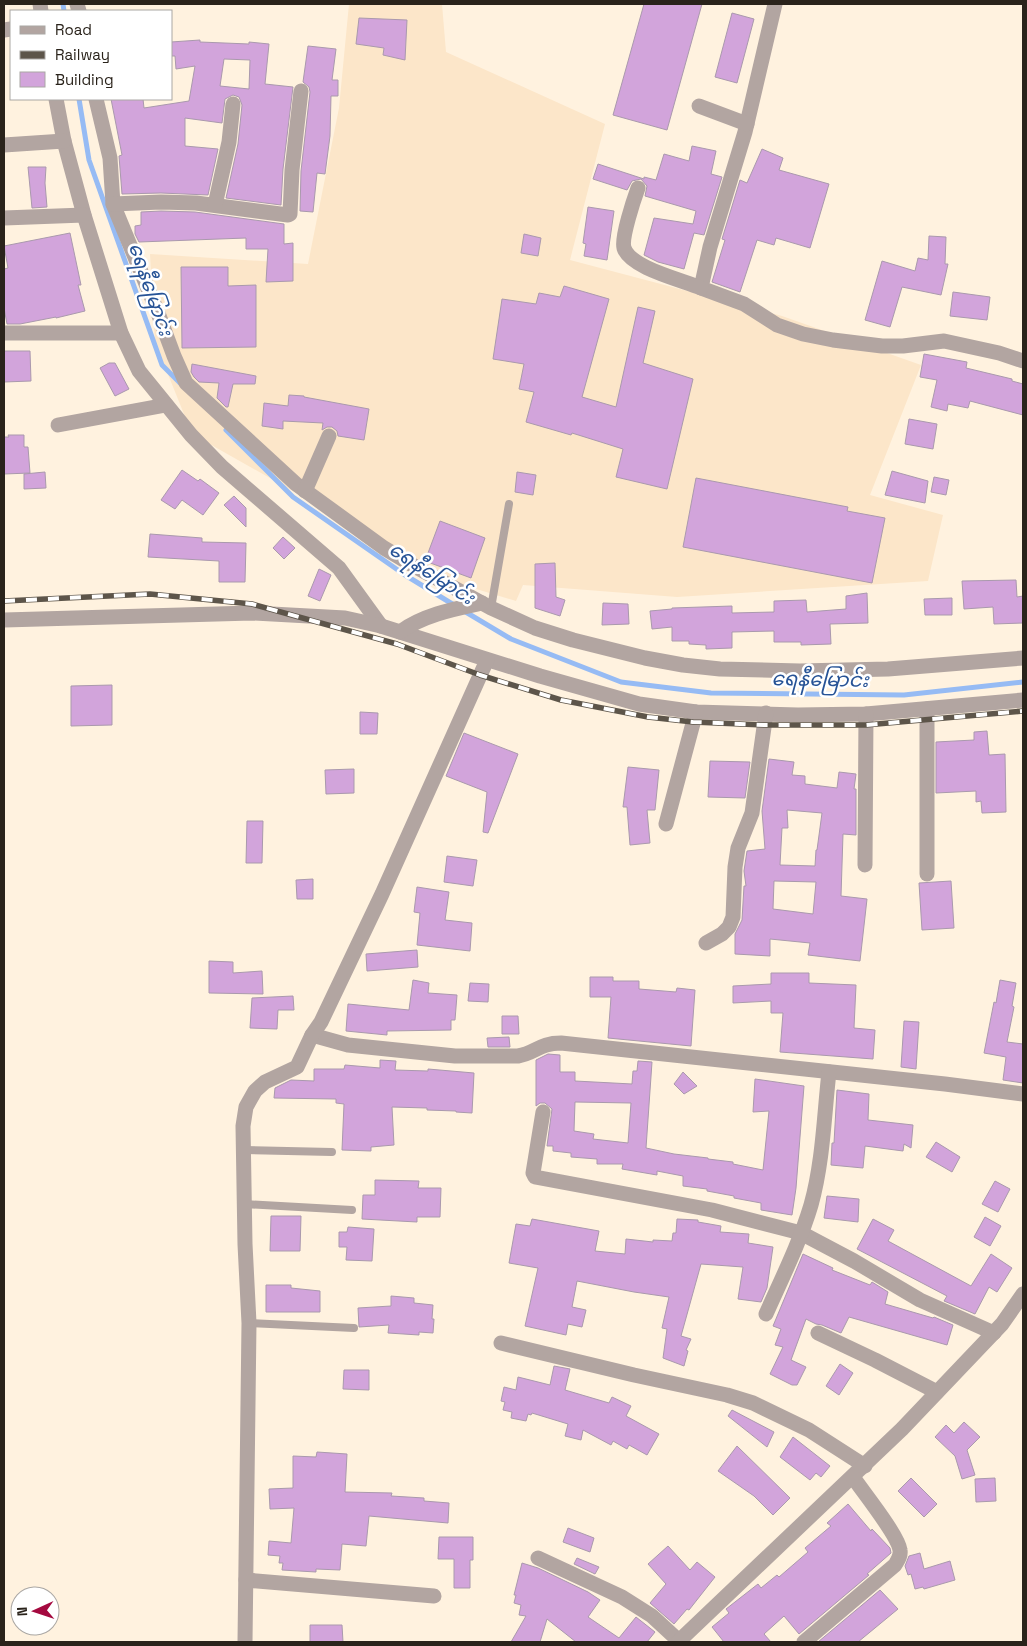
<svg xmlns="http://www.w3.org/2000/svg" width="1027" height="1646" font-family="'Space Grotesk','Noto Sans Myanmar',sans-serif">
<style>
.built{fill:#fce6c9}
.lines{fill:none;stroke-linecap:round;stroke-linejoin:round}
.stream{stroke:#96bbf4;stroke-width:5}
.building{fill:#d2a4db;stroke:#aa99ad;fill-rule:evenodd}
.lane{stroke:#b2a5a1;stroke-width:8}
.street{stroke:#b2a5a1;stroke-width:15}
.rail-casing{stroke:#5d554a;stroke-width:5.5}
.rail{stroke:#fff;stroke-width:4;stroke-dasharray:11;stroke-linecap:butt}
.labels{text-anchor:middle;stroke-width:5;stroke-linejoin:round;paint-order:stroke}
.water-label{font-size:20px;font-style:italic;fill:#275396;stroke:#fff}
</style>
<rect width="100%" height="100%" fill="#fff2df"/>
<path class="built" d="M349 4H442L446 52 605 124 570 260 782 316 921 365 870 495 943 515 928 581 677 597 523 585 516 601 407 568 307 499 192 434 155 342 150 254 308 264 339 108Z"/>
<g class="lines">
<g class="stream">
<path d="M63 4 64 11"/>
<path d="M79 99 89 160 162 365 180 383"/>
<path d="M226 430 293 497 405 575 454 605"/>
<path d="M464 611 511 639 621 682 711 693 904 695 1023 682"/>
</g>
</g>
<g class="building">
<path d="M644 4H702L667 130 613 115Z"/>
<path d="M732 13 754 19 737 83 715 77Z"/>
<path d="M359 18 407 20 405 60 383 55 384 48 356 44Z"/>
<path d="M200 40V42L249 44V42L269 44 265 84 293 87 283 169 281 205 226 198 238 144 242 105 239 97 233 95 225 99 222 123 185 118V146L218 149 208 195 161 193 122 194 119 156 122 155 111 99H143L144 108 189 101 195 66 176 69 175 56H171V42ZM224 59 250 60 249 89 220 86Z"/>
<path d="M308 46 336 49 332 80H338V96H331L330 136 325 174 317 173 313 212 300 211 301 171 310 92 309 87 303 82Z"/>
<path d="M692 146 716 151 711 174 722 177 704 235 694 233 684 269 658 262 644 255 654 218 693 224 696 211 645 196 647 186 641 179 632 181 627 190 593 179 598 164 644 179V177L656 180 664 154 689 161Z"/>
<path d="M762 149 783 158 779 170 829 184 810 248 776 238 774 245 757 240 740 292 712 282 725 240 722 239 740 180 747 183Z"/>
<path d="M28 167H46L45 183 47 207 32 208Z"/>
<path d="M588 207 614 211 607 260 584 256 586 244 583 243Z"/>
<path d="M161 211 195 212 284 224V244L293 243V281L266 282 268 249H246V238L139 242 135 234V226L141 225V212Z"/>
<path d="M70 233 81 285H78L85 311 56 318V317L20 324H7L4 308V269L8 268 4 246Z"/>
<path d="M524 234 541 238 538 256 521 253Z"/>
<path d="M929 236 946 237 945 264H948L941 295 902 287 890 327 865 320 882 261 915 271 918 258 928 260Z"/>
<path d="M181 267H228V286L256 285V347L182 348Z"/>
<path d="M564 286 609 299 582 397 616 407 638 307 655 311 643 363 693 379 667 489 616 477 623 449 572 433 571 435 526 422 534 392 519 389 524 364 493 359 502 299 536 304 539 293 560 297Z"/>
<path d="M953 292 990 297 987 320 950 316Z"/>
<path d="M4 351H30L31 381 4 382Z"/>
<path d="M924 354 967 362 966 368 1012 379V381L1023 384V415L970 401 968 408 948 404 947 411 931 407 937 380 920 377Z"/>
<path d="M109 363H115L129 389 115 396 100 368Z"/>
<path d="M192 364 256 376 255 384H233L228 407H226L217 398 219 383 199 382 194 377 191 372Z"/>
<path d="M289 395 304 396V397L369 409 364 440 338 436 337 431 332 427H327L322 430 323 423 283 421V429L262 426 264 403 288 406Z"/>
<path d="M909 419 937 424 933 449 905 444Z"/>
<path d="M8 435H24V447H28L30 473 4 474V437H9Z"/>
<path d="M182 470 198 481 200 479 219 493 203 515 182 500 175 509 161 500Z"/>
<path d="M892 471 928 481 925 503 885 495Z"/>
<path d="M45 472 46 488 24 489V474Z"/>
<path d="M517 472 536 475 533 495 515 492Z"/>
<path d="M934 477 949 480 946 495 931 492Z"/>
<path d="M696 478 848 507 847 511 885 518 872 583 683 547Z"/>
<path d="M234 496 246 508V527L224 505Z"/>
<path d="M440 521 485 538 471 578 425 561Z"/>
<path d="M150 534 202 538V542L246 543 245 582H219V561L148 557Z"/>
<path d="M283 537 295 548 284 559 273 548Z"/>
<path d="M555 563 556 597 565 600 560 616 535 608V564Z"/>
<path d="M319 569 331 575 320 601 308 596Z"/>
<path d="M1016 580 1017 597 1023 596V623L994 624 993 607 964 609 962 581Z"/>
<path d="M867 593 868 623 830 624 831 644 801 645V642H774V631L732 632V648L706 649V645L689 644V641H672V627L652 629 650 611 672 609V608L732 606V613L774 612V601L806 600 807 612 846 609V596Z"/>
<path d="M952 598V615H925L924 599Z"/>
<path d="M603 603 628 604 629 624 602 625Z"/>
<path d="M112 685V725L71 726V686Z"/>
<path d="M360 712 378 713 377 734H360Z"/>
<path d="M987 731 989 755 1005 754 1006 812 982 813 981 801 976 802V791L936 793V742L974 740V732Z"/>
<path d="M464 733 518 754 488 833 483 832 487 792 446 776Z"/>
<path d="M769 759 794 762 792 775 805 776V784L837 788 839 772 856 774 854 789H856V835L843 834 841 896 867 899 860 961 808 955 810 943 770 939V956L735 954V934L742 920 744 886H746L744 871 747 851 765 849 762 811ZM787 810 822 813 817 850H816L815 866 780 865 782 828H788ZM774 881 816 882 813 914 773 909Z"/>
<path d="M710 761 750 762 745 798 708 797Z"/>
<path d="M628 767 659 770 655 810H647L650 843 630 845 627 807H623Z"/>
<path d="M354 769V793L326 794 325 770Z"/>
<path d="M247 821H263L262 863H246Z"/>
<path d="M447 856 477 860 473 886 444 882Z"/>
<path d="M313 879V899H297L296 880Z"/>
<path d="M951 881 954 928 922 930 919 883Z"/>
<path d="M417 887 449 892 445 920 472 923 470 951 417 945 420 913 414 912Z"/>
<path d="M417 950 418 967 367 971 366 954Z"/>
<path d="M209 961 233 962V973L262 971 263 994 209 993Z"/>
<path d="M771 973H809V983L856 985 854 1028 875 1030 873 1059 780 1052 783 1013H771V1001L733 1003V986L771 984Z"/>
<path d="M590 977H613V981H639V989L676 992 677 988 695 990 691 1046 608 1038 611 997H590Z"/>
<path d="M413 980 429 983 428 993 457 995 455 1020H451V1030L387 1031V1035L346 1031 348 1004 409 1010Z"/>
<path d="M1000 980 1016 983 1012 1006 1014 1007 1007 1042 1023 1044V1083L1003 1080 1006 1057 984 1053 994 1002 996 1003Z"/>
<path d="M470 983 489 984 488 1002 468 1001Z"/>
<path d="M293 996 294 1010H278L277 1029 250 1028 252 998Z"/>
<path d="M502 1016H518L519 1034H502Z"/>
<path d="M904 1021 919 1022 916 1069 901 1067Z"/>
<path d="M509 1037 510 1047H488L487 1038Z"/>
<path d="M548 1054 560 1055V1072H575V1081L632 1084 633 1071H637L638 1061 652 1062 646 1148 674 1154 708 1158V1159L733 1162V1164L763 1170 769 1111 753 1112 755 1079 804 1086 796 1188 792 1215 761 1210V1203L734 1198V1196L707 1191V1189L683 1186V1176L657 1171V1175L622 1169 623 1164H597V1159L571 1157V1153L553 1151V1146H547L552 1109 545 1103H540L536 1106V1060ZM575 1102 631 1103 628 1143 593 1139 594 1134 574 1131Z"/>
<path d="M380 1060 396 1061 395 1070 428 1071V1069L474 1073 472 1113 456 1112V1111L427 1110V1108L392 1107 394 1145 371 1147V1151L342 1150 344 1104 336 1103V1099L274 1098 275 1088 291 1080 314 1081V1069H344L345 1065 380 1068Z"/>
<path d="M683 1072 697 1086 684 1094 674 1084Z"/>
<path d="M837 1090 869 1094 868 1120 913 1125 911 1148 904 1144 903 1151 865 1146 863 1168 831 1165 832 1143H834Z"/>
<path d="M936 1142 960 1157 952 1172 926 1157Z"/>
<path d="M375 1180 419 1181 418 1188H441L440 1217H417V1222L362 1219 363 1195H375Z"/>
<path d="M995 1181 1010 1189 998 1212 982 1204Z"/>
<path d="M827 1196 859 1199 858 1222 824 1218Z"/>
<path d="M271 1216H301L300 1251H270Z"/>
<path d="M985 1217 1001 1226 990 1246 974 1237Z"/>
<path d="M532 1219 599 1231 595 1251 625 1254 626 1239 653 1242V1240L672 1241 673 1233H676L677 1219 698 1220V1222L721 1226 720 1232 749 1234 748 1243 773 1247 767 1288 761 1302 738 1299 743 1267 701 1264 681 1336 691 1339 686 1350 688 1351 684 1366 663 1358 667 1329 662 1328 669 1297 634 1292 577 1281 572 1307 586 1310 582 1327 568 1324 566 1335 525 1326 538 1268 509 1263 516 1224 530 1226Z"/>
<path d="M873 1219 894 1230 888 1241 971 1286 991 1254 1012 1268 997 1292 989 1287 975 1314 944 1301 947 1296 857 1249Z"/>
<path d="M348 1227 374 1229 372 1261 346 1260 347 1247H339V1232H347Z"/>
<path d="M803 1254 833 1268 832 1270 870 1285 872 1282 888 1292 885 1304 933 1318 934 1317 953 1325 947 1345 849 1317 841 1333 822 1325 816 1324 806 1319 791 1360 806 1367 797 1385H792L770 1374 783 1347 775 1345 781 1329 773 1326Z"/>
<path d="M266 1285H291V1288L320 1291V1312H266Z"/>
<path d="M391 1296 414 1298V1303L433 1305 432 1319H434L433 1333 419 1332V1335L388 1333 389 1325 359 1327 358 1308 391 1306Z"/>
<path d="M840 1364 853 1373 839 1395 826 1386Z"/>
<path d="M554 1366 570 1369 565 1390 609 1403 612 1397 631 1406 626 1416 659 1434 647 1455 629 1445 627 1449 613 1441 611 1445 583 1430 581 1440 565 1436 568 1424 532 1413 531 1415 528 1414 526 1421 511 1418 512 1412 503 1410 505 1402 501 1401 504 1387 516 1390 518 1377 550 1385Z"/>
<path d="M344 1370H369V1390L343 1389Z"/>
<path d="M732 1410 774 1432 767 1447 728 1416Z"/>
<path d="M964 1422 980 1437 967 1450 975 1475 962 1479 955 1456 935 1437 946 1425 954 1433Z"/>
<path d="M793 1437 830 1466 821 1477 816 1473 810 1480 780 1457Z"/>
<path d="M737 1446 790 1498 773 1515 754 1496 718 1471Z"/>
<path d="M317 1452 347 1454 345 1492 392 1493 391 1496 424 1498V1501L449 1503 448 1523 369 1516 366 1546 342 1544 340 1570 316 1569V1572L282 1570 283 1563H279L280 1556 268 1555 269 1541 291 1543 294 1508 270 1509 269 1489 293 1488V1456L316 1457Z"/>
<path d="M911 1478 937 1504 924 1517 898 1491Z"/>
<path d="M995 1478 996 1501 976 1502 975 1479Z"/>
<path d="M848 1504 871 1531 872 1529 890 1548 891 1553 867 1574 869 1575 799 1634 784 1616 764 1634 771 1642H724L712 1627 729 1613 726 1609 758 1584 761 1588 777 1575 779 1577 808 1552 805 1548 831 1526 827 1523Z"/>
<path d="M568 1528 594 1538 590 1552 563 1542Z"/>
<path d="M439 1537H473V1560H470V1588H454V1559H438Z"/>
<path d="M668 1546 690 1570 697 1562 715 1577 689 1610 687 1609 674 1624 650 1603 666 1584 648 1564Z"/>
<path d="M920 1553 924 1569 950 1561 955 1580 924 1589 923 1587 915 1589 911 1574 908 1575 905 1566 909 1556Z"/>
<path d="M577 1558 599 1567 595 1574 574 1564Z"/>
<path d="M522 1563 538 1568 588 1592 600 1600 588 1617 619 1638 636 1617 655 1632 647 1642H576L547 1619 540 1642H511L526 1616 519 1615 521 1605 514 1603 516 1595H514Z"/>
<path d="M880 1590 898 1609 858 1642H818Z"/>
<path d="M310 1625H342L343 1642H310Z"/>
</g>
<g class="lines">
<g class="lane">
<path d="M491 608 509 504"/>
<path d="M244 1150 332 1152"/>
<path d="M244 1204 352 1210"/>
<path d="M249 1323 354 1328"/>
</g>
<g class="street">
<path d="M40 4 41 11"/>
<path d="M77 4 79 11"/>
<path d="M775 4 745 132 710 247 701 288 744 304 777 325 803 334 833 340 882 346H903L944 341 999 353 1023 361"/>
<path d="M4 30 11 29"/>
<path d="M56 99 64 141 84 215 121 333 139 371 191 435 222 467 339 568 381 626"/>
<path d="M96 99 110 158 113 204 158 313 174 356 186 383 296 484 384 548 414 566 491 608 535 628 573 640 645 658 683 665 720 669 800 671 888 669 1023 658"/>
<path d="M699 106 747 124"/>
<path d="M4 145 64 141"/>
<path d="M638 188C634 199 621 238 624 248 630 268 683 280 701 288"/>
<path d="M113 204 161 202 196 203 288 215 290 214 292 170 301 91"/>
<path d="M215 205 229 142 233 104"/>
<path d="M4 218 84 215"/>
<path d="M4 333H121"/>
<path d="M58 425 166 405"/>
<path d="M305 491 329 436"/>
<path d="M4 620 252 613 345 618 381 626 540 676 639 704 696 712 798 715 866 714 1023 700"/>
<path d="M400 632C423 615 454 609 482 603"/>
<path d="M666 824 696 712"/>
<path d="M865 865 866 714"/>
<path d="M927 874V709"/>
<path d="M706 943 722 934 729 927 733 917 735 867 738 848 752 813 766 713"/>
<path d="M312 1035 348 1045 455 1056H518C536 1053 539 1043 561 1043L945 1084 1023 1094"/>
<path d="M543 1112 533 1173 535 1177 712 1210 801 1233 854 1261 920 1300 994 1333"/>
<path d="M766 1314C782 1278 800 1242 811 1205 823 1162 824 1116 829 1072"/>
<path d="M818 1333 875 1360 937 1392"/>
<path d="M501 1343 634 1375 727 1395 753 1403 809 1430 865 1466"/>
<path d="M538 1558 622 1597 652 1616 679 1641"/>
<path d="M246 1580 434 1596"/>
<path d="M245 1642 249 1323 245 1244 243 1126 246 1107 255 1091 265 1082 297 1067 312 1035 321 1022 382 894 487 660"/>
<path d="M678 1642 902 1429 1002 1324 1023 1294"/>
<path d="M804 1642 895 1565C898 1560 901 1556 900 1550 898 1535 863 1492 853 1477"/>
</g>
<defs>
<path id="rail" d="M4 601 150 594 252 604 397 644 480 675 561 700 648 717 693 722 764 725H866L1023 711"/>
</defs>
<use href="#rail" class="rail-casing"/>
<use href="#rail" class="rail"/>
</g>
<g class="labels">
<g class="water-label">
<text transform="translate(151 289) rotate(71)" y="7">ရေနီမြောင်း</text>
<text transform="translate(432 573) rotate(33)" y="7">ရေနီမြောင်း</text>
<text transform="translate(820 679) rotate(1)" y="7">ရေနီမြောင်း</text>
</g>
</g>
<rect width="1027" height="1646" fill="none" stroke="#2a231b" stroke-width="10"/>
<rect x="10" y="10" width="162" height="90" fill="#ffffff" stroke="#aaa7a4"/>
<rect x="20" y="26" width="25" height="8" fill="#b2a5a1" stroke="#aaa7a4"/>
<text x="55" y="35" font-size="15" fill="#2a231b">Road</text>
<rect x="20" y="51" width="25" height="8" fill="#5d554a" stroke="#aaa7a4"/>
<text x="55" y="60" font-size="15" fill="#2a231b">Railway</text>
<rect x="20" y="72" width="25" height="15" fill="#d2a4db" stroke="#aaa7a4"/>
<text x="55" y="85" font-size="15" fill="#2a231b">Building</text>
<g transform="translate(35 1611) rotate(267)"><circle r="24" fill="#ffffff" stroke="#aaa7a4"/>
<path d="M0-4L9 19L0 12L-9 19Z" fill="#a4093f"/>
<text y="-8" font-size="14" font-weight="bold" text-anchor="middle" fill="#2a231b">N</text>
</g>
</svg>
